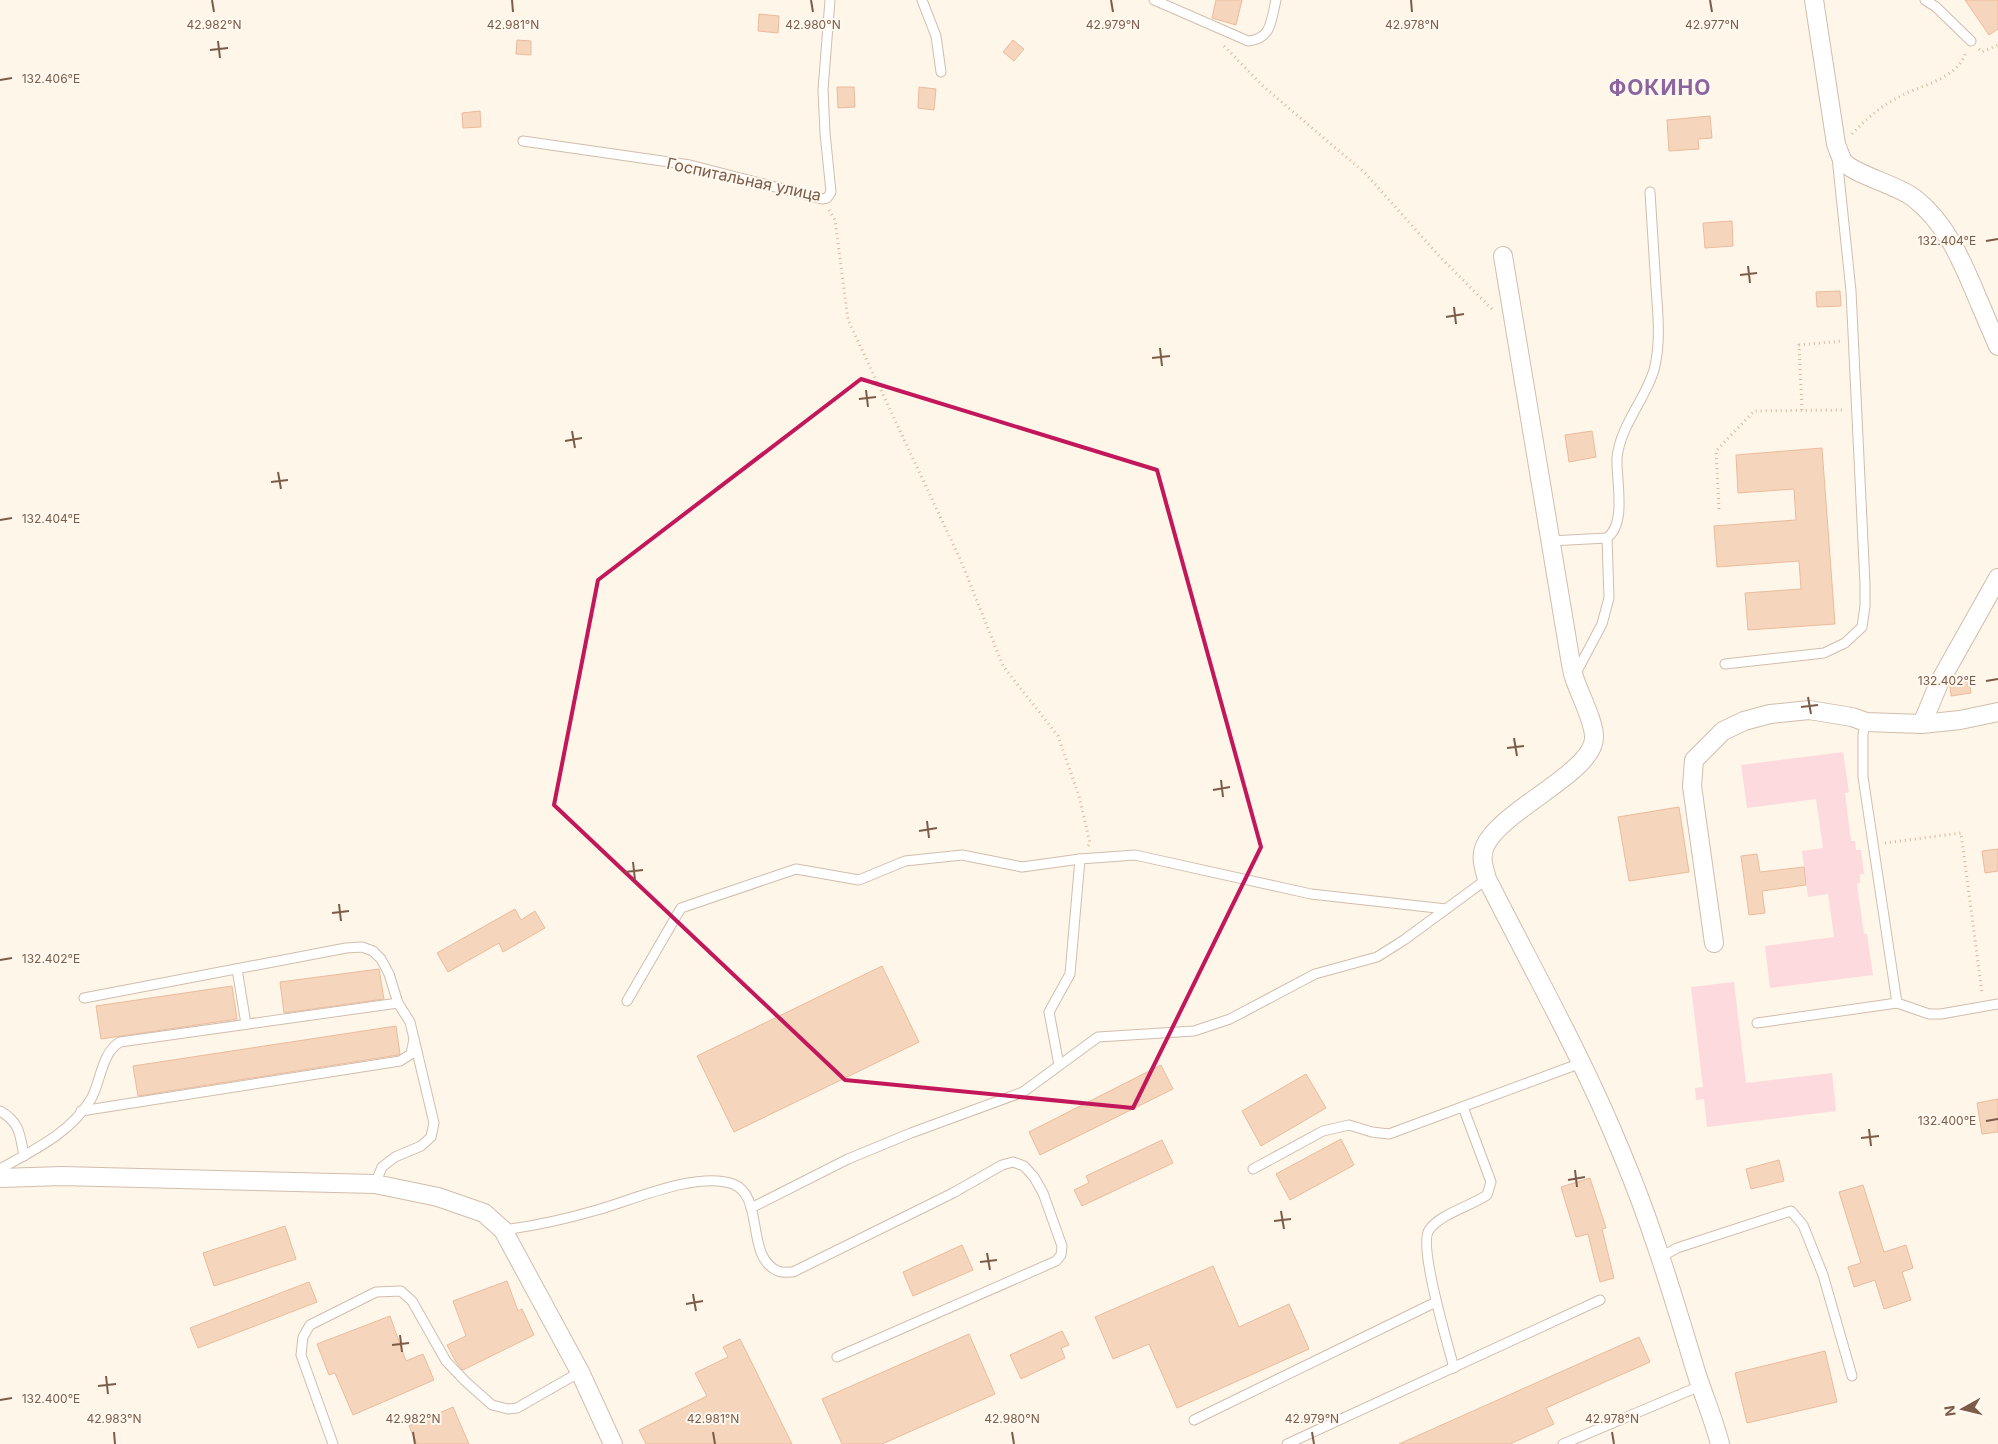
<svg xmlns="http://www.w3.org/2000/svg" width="1998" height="1444" font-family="Inter,sans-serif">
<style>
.medical{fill:#fddade}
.building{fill:#f6d5bd;stroke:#ebbb9c}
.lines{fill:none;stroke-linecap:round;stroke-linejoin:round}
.service-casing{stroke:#d2bdac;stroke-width:11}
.minor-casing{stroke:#d2bdac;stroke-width:20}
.path{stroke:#dcb89f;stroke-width:3;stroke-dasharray:1 4;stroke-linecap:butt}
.service{stroke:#fff;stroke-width:9}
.minor{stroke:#fff;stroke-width:18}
.marked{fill:none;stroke:#c2185b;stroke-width:4;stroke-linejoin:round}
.ticks{fill:none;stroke:#7c5b49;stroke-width:2}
.labels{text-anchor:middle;stroke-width:4;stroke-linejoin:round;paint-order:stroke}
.street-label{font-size:16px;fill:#7c5b49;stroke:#fff9f0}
.district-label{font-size:21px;font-weight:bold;letter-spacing:1px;fill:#8c649f;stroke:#fff9f0}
.ticks-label{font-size:12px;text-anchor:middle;fill:#7c5b49;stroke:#fff9f0;stroke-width:4;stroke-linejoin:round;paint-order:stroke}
</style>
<rect width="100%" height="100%" fill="#fef6e8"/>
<g class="medical">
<path d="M1843 752 1849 792 1845 793 1851 841H1855L1856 850H1861L1864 874H1860V883L1857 884 1864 934H1867L1873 975 1770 988 1765 946 1834 937 1828 894 1808 897 1802 851 1823 848 1816 799 1747 808 1741 765Z"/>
<path d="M1734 982 1746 1083 1832 1073 1836 1111 1707 1127 1704 1099 1696 1100 1695 1088 1703 1087 1691 987Z"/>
</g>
<g class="building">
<path d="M1216 0H1242L1236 25 1212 18Z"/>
<path d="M1965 0H1998V29L1989 35Z"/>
<path d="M759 14 779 16 778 33 758 31Z"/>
<path d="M517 40 531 41V55L516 54Z"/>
<path d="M1013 40 1024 49 1014 61 1003 52Z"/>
<path d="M837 87H854L855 107 838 108Z"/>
<path d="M919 87 936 89 934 110 918 108Z"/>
<path d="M480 111 481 127 463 128 462 113Z"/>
<path d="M1710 116 1712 138 1698 139 1699 149 1669 151 1667 120Z"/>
<path d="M1732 221 1733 246 1705 248 1703 223Z"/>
<path d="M1840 291 1841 306 1817 307 1816 292Z"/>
<path d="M1592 431 1596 457 1569 462 1565 435Z"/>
<path d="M1822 448 1835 624 1748 630 1745 593 1801 589 1799 561 1717 567 1714 526 1796 520 1794 489 1738 493 1736 455Z"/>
<path d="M1968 675 1971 693 1951 696 1950 686 1955 677Z"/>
<path d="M1679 807 1689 872 1629 881 1618 817Z"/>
<path d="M1998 849V871L1985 873 1982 851Z"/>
<path d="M1757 854 1760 872 1804 867 1806 885 1762 891 1765 913 1749 915 1741 856Z"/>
<path d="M515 909 521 920 535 911 545 928 503 952 499 943 448 972 437 953Z"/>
<path d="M882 966 919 1042 734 1132 697 1056Z"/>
<path d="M379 969 384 999 284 1013 280 982Z"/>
<path d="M232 986 237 1019 101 1039 96 1006Z"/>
<path d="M396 1026 400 1054 398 1055 138 1096 133 1066Z"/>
<path d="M1161 1065 1173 1089 1040 1155 1029 1132Z"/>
<path d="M1306 1074 1326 1108 1261 1146 1242 1111Z"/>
<path d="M1998 1099V1132L1982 1134 1977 1103Z"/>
<path d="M1341 1139 1354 1165 1290 1200 1276 1174Z"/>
<path d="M1162 1140 1173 1163 1082 1206 1074 1190 1089 1183 1086 1176Z"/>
<path d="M1779 1160 1784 1181 1751 1189 1746 1169Z"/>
<path d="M1590 1178 1606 1228 1602 1229 1614 1278 1600 1282 1588 1234 1576 1237 1561 1187Z"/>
<path d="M1863 1185 1884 1252 1906 1245 1913 1268 1902 1272 1911 1300 1884 1309 1875 1280 1854 1287 1848 1267 1861 1263 1839 1192Z"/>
<path d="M285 1226 296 1259 214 1286 203 1253Z"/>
<path d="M962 1245 973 1270 913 1296 903 1272Z"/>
<path d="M1213 1266 1239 1327 1289 1304 1309 1349 1177 1408 1149 1344 1113 1359 1095 1317Z"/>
<path d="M507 1281 518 1311 522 1309 534 1335 463 1370 456 1362 447 1345 466 1336 453 1301Z"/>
<path d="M309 1282 317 1302 198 1348 190 1328Z"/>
<path d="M390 1316 406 1361 423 1354 434 1380 353 1415 335 1373 329 1375 317 1344Z"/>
<path d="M1062 1331 1069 1345 1061 1348 1065 1358 1021 1379 1010 1355Z"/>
<path d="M969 1334 995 1394 882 1444H842L822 1399Z"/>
<path d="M1639 1337 1650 1362 1546 1408 1554 1424 1510 1444H1399Z"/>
<path d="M740 1339 792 1444H646L639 1430 707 1396 695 1373 728 1357 723 1347Z"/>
<path d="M1825 1351 1837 1402 1747 1423 1735 1373Z"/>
<path d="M453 1407 469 1444H417L409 1426Z"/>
</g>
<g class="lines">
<defs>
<g id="service">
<path d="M922 0 936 36 941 72"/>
<path d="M1154 0 1248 41C1272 39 1271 20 1276 0"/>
<path d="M1925 0 1936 7 1971 41"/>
<path d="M523 141 690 165 822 199 827 198 831 192 825 133 823 90 830 0"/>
<path d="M1550 541 1607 538C1627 523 1616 481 1617 458 1620 426 1645 400 1654 370 1661 343 1658 315 1656 287 1654 255 1652 223 1650 192"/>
<path d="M1725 664 1824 653 1845 643 1862 627 1865 606V584L1851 291 1837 157"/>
<path d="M1575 675 1602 624 1609 598 1607 538"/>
<path d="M1866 722 1863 734V777L1897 1003"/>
<path d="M237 969 246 1024"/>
<path d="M84 998 346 948 362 947 373 951 381 959 389 974 398 1003 410 1022 434 1123 431 1137 421 1146 395 1157 382 1167 375 1184"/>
<path d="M627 1001 681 908 796 869 859 880 905 861 962 855 1022 867 1080 859"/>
<path d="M1757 1023 1897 1003 1929 1014H1941L1998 1004"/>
<path d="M1059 1065 1049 1012 1070 974 1080 859 1135 855 1311 894 1446 909"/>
<path d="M0 1111C20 1122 20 1135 24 1156"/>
<path d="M81 1111 400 1061 411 1054 414 1039"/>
<path d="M0 1169C32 1151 71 1133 91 1099 101 1082 101 1053 120 1042L398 1003"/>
<path d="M1253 1169 1323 1131 1349 1125 1372 1132 1389 1134 1581 1063"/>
<path d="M751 1208 848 1159 911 1133 1023 1092 1098 1037 1194 1031 1230 1019 1315 974 1377 957 1404 940 1487 879"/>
<path d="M503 1230C535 1226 566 1219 597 1210 633 1200 697 1171 733 1184 765 1196 745 1258 778 1271 782 1273 789 1272 793 1272L953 1193 1002 1165 1013 1162 1024 1166 1034 1177 1043 1193 1062 1246 1061 1255 1056 1261 837 1357"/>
<path d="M1661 1257 1677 1248 1791 1211 1803 1225 1823 1275 1852 1376"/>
<path d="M1454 1368C1448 1345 1418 1246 1429 1230 1440 1214 1471 1206 1487 1195L1491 1182 1463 1107"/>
<path d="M1194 1420 1436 1302"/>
<path d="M333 1444 301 1355 303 1337 310 1325 376 1292 401 1291 412 1301 446 1361 465 1381 492 1405 508 1409 517 1408 580 1372"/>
<path d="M1287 1444 1600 1300"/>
<path d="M1563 1444 1700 1386"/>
</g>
<g id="minor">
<path d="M1814 0 1836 144C1838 149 1840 156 1843 161 1852 174 1898 185 1914 198 1948 224 1964 266 1980 304 1986 318 1992 332 1998 346"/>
<path d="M1503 256 1570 658C1571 664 1572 671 1574 677 1579 693 1595 723 1594 738 1593 773 1501 810 1485 846 1480 857 1484 868 1487 879 1533 970 1584 1060 1622 1154 1652 1225 1674 1299 1696 1372 1704 1397 1714 1420 1720 1444"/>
<path d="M1922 724 1960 720 1998 712"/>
<path d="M1714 943 1692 786 1694 760 1723 731 1744 721 1770 714 1809 710 1852 717 1866 722 1922 724 1939 683 1998 578"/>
<path d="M0 1178 62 1176 375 1184 438 1197 484 1213 503 1230 580 1372 613 1444"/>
</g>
</defs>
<use href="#service" class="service-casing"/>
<use href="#minor" class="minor-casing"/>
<g class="path">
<path d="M1224 46 1264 87 1365 173 1441 258 1494 311"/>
<path d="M1979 49 1982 52 1998 45"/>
<path d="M1852 134C1865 120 1880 107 1897 98 1921 84 1956 81 1966 52"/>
<path d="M829 210 835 220 848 320 961 561 1003 666 1058 736 1079 796 1090 843 1088 846"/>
<path d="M1802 410 1799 345 1842 341"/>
<path d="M1719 509 1716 451 1754 411 1844 410"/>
<path d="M1885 843 1961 833 1982 993"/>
</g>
<use href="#service" class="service"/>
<use href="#minor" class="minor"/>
</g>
<path class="marked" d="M861 379 1157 470 1261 847 1133 1108 845 1080 554 805 598 580Z"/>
<path class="ticks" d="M212 0 214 12M512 0 513 12M811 0 813 12M1111 0 1113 12M1411 0 1412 12M1710 0 1712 12M218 41 220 58M210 50 228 48M0 80 12 78M1986 241 1998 239M1748 266 1750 283M1740 275 1757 273M1454 307 1456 324M1446 317 1464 314M1160 348 1162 366M1152 358 1170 356M866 390 868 407M859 399 876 397M572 431 575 448M565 441 582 438M278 472 281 489M271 482 288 480M0 520 12 518M1986 681 1998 679M1808 697 1811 714M1801 707 1818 705M1514 738 1517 756M1507 748 1524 746M1221 780 1223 797M1213 790 1230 787M927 821 929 838M919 831 937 828M633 862 635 880M625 872 643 870M339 904 341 921M332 913 349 911M0 960 12 958M1986 1121 1998 1119M1869 1129 1871 1146M1861 1138 1879 1136M1575 1170 1577 1187M1568 1180 1585 1177M1281 1211 1284 1229M1274 1221 1291 1219M987 1253 990 1270M980 1262 997 1260M693 1294 696 1311M686 1304 703 1301M400 1335 402 1352M392 1345 409 1343M106 1376 108 1394M98 1386 116 1384M0 1400 12 1398M114 1432 115 1444M413 1432 415 1444M713 1432 715 1444M1012 1432 1014 1444M1312 1432 1314 1444M1612 1432 1614 1444"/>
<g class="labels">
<g class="street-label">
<text transform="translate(744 179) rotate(12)" y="6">Госпитальная улица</text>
</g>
<g class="district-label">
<text x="1660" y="95">ФОКИНО</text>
</g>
</g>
<g class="ticks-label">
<text x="214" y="29">42.982°N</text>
<text x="513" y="29">42.981°N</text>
<text x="813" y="29">42.980°N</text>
<text x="1113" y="29">42.979°N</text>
<text x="1412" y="29">42.978°N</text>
<text x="1712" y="29">42.977°N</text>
<text x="51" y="83">132.406°E</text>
<text x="1947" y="245">132.404°E</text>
<text x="51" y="523">132.404°E</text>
<text x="1947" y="685">132.402°E</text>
<text x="51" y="963">132.402°E</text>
<text x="1947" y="1125">132.400°E</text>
<text x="51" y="1403">132.400°E</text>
<text x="114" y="1423">42.983°N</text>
<text x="413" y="1423">42.982°N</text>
<text x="713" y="1423">42.981°N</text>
<text x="1012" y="1423">42.980°N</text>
<text x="1312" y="1423">42.979°N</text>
<text x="1612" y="1423">42.978°N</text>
</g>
<g transform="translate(1963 1409) rotate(262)" stroke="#fff9f0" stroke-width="4" paint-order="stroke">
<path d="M0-4L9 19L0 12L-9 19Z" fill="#7c5b49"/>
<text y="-8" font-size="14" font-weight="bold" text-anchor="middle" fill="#7c5b49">N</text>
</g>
</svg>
